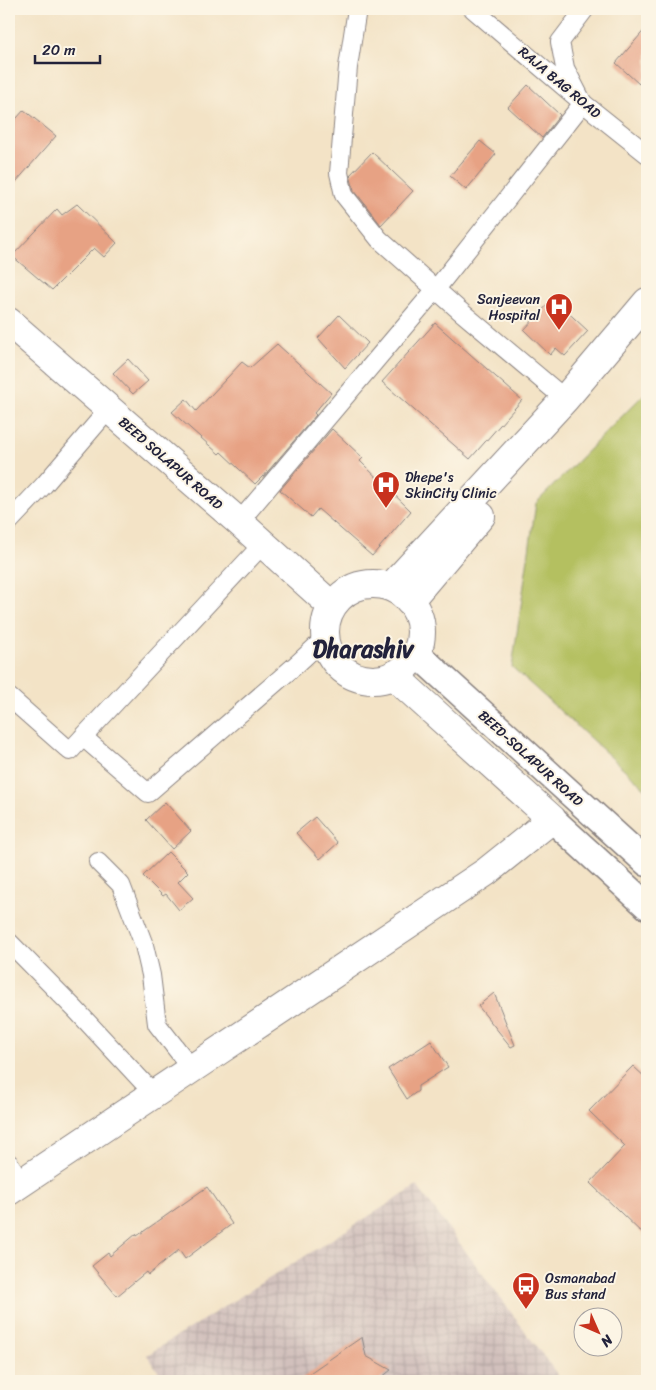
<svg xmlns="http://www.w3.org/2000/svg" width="656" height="1390" font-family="Sriracha,sans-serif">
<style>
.industrial{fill:url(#industrial-grid)}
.garden{fill:#b4c061;stroke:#6b714e}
.building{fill:#e7a284}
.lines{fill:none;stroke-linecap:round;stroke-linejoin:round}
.minor-casing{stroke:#8a8280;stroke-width:20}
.secondary-casing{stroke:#8a8280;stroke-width:29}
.primary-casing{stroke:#8a8280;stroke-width:30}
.minor{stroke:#fff;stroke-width:18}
.secondary{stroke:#fff;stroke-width:26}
.primary{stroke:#fff;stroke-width:28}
.labels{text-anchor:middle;stroke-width:4;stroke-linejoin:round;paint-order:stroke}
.street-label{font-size:14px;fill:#22223b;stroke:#fcf5e5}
.poi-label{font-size:14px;fill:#22223b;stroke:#fcf5e5;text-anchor:start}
.town-label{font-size:24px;font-weight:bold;fill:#22223b;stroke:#fcf5e5}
</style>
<defs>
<pattern id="industrial-grid" width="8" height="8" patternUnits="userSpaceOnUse" patternTransform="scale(1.25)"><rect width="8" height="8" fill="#d1c0bc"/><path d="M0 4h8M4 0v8" fill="none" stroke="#b3a5a2"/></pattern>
</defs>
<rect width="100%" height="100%" fill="#fcf5e5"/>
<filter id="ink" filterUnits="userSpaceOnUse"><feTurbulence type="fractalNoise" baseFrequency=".02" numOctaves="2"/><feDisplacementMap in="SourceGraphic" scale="10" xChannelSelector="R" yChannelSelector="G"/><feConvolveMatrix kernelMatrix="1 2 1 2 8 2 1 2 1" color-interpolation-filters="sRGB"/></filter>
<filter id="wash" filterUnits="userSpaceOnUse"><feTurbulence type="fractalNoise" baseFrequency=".0096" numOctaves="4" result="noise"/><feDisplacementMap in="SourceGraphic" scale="20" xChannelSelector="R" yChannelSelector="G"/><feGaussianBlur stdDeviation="1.12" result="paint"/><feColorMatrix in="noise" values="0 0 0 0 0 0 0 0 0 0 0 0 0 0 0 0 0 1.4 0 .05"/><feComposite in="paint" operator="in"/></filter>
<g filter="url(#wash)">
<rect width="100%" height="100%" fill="#f3e3c6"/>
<path class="industrial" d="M417 1186 562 1381H165L147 1355Z"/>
<path class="garden" d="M647 391V790L512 667 536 503Z"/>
<g id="blocks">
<g class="building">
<path d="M647 27V75L639 84 616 63Z"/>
<path d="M528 85 560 115 542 138 508 107Z"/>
<path d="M24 110 56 136 9 190V127Z"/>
<path d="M480 141 496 154 466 190 450 176Z"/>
<path d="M372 152 413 191 381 225 354 190 350 175Z"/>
<path d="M77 204 117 243 104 257 94 248 52 290 12 256 57 209 62 215Z"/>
<path d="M549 303 555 309 560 305 588 331 565 356 556 348 550 355 524 330Z"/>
<path d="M339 315 368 343 345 368 318 338Z"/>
<path d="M435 323 522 400 470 459 382 382Z"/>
<path d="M277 344 331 393 314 413 316 415 263 477V476L255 484 221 452 219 454 172 412 186 399 196 411 242 362 250 368Z"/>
<path d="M128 359 148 381 133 394 113 373Z"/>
<path d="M332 429 363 458 360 461 411 511 372 556 318 509 311 517 280 490Z"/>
<path d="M165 802 191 831 172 849 146 820Z"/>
<path d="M315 817 338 843 320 859 296 833Z"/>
<path d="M168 852 188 872 178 882 193 898 179 910 166 894 163 896 143 876Z"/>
<path d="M494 993 515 1045 511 1047 478 1006Z"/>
<path d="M431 1041 448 1067 418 1086V1091L407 1099 388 1069Z"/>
<path d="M633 1066 647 1079V1238L590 1183 625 1146 589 1111Z"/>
<path d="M207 1187 232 1224 185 1259 179 1250 148 1275 146 1272 117 1296 92 1266 108 1253 110 1256 136 1234 137 1236Z"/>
<path d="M362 1337 366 1356 391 1370 377 1381H298Z"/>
</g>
</g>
</g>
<g filter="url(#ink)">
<use href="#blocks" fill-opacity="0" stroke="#8a8280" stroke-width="1"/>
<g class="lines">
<defs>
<g id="minor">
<path d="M357 9 348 67 339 173 344 195 379 239 459 310 565 399"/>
<path d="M473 9 583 103 647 154"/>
<path d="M9 522 44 485 109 409"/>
<path d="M239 522 436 289 583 103 565 68 560 42 585 9"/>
<path d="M9 697 70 751 263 544"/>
<path d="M83 737 148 793 297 664 325 638"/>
<path d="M98 862 121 885 144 945 151 975 157 1024 192 1069"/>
<path d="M9 942 76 1010 154 1094"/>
<path d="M9 1163 22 1182"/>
</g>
<g id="secondary">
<path d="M416 653 647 863"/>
<path d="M552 819 647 906"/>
</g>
<g id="primary">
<path d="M9 322 239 522 332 606"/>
<circle cx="373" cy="632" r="48"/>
<path d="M391 587 565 399 647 302"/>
<path d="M409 601 481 516"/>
<path d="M9 1191 486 872 552 819 393 675"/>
</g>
</defs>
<use href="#minor" class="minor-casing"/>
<use href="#secondary" class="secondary-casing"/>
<use href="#primary" class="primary-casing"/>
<use href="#minor" class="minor"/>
<use href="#secondary" class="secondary"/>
<use href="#primary" class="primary"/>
</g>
</g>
<defs>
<symbol id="hospital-pin" viewBox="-11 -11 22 30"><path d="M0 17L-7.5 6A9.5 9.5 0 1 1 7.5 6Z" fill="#c8321e" stroke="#fcf5e5"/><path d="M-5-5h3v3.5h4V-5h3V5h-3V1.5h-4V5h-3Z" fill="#fff"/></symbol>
<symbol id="bus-pin" viewBox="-11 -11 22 30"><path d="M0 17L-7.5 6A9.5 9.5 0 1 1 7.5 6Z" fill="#c8321e" stroke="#fcf5e5"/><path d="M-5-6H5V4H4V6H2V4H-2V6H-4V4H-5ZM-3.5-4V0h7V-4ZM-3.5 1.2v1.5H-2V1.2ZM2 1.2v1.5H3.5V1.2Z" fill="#fff"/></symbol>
</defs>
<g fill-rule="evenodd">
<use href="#hospital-pin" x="543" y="291" width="32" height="43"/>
<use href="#hospital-pin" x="370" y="469" width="32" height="43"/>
<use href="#bus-pin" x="510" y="1270" width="32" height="43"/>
</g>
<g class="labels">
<g class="street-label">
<text transform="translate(560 82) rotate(40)" y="5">RAJA BAG ROAD</text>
<text transform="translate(171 463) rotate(41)" y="5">BEED SOLAPUR ROAD</text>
<text transform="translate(531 758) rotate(42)" y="5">BEED-SOLAPUR ROAD</text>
</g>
<g class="poi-label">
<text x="540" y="304" text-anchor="end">Sanjeevan<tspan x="540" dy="16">Hospital</tspan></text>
<text x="405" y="482">Dhepe's<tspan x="405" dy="16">SkinCity Clinic</tspan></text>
<text x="545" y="1283">Osmanabad<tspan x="545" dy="16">Bus stand</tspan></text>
</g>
<g class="town-label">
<text x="363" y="657">Dharashiv</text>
</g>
</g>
<rect width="656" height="1390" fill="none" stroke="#fcf5e5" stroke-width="30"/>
<g transform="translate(598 1332) rotate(135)"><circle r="24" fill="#fcf5e5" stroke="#a5a1a1"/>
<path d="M0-4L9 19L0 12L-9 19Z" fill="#c8321e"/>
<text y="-8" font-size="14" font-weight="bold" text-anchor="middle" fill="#22223b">N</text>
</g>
<path d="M35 55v8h65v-8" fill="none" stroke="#22223b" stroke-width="2.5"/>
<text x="42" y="55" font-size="15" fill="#22223b" stroke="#fcf5e5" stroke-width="4" paint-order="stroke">20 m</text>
</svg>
